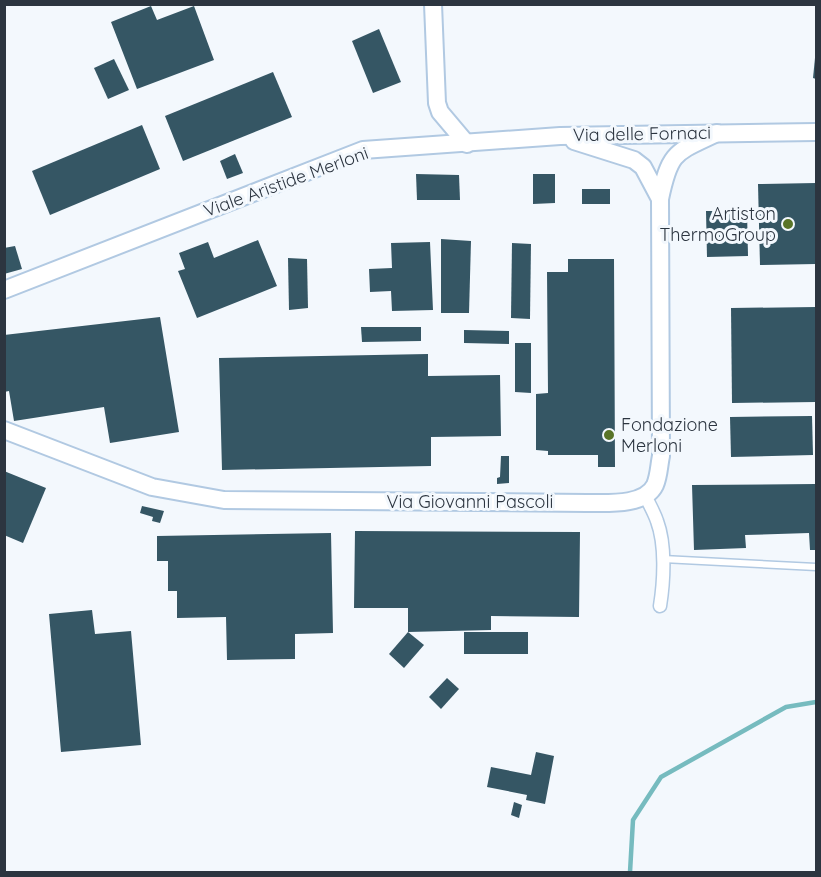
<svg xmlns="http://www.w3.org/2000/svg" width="821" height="877" font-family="Quicksand,sans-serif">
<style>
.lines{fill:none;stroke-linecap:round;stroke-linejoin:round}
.stream{stroke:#76bbbf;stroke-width:4.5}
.building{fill:#355664}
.lane-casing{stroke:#b1c9e2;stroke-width:9}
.street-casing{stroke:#b1c9e2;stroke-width:15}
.secondary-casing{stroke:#b1c9e2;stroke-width:20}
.lane{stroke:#fff;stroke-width:6}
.street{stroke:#fff;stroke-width:12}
.secondary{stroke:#fff;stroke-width:16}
.poi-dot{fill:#597428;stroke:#f3f8fd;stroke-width:2}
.labels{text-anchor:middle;stroke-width:6;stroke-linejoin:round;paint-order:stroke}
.street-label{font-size:18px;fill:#2c3540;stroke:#f3f8fd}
.poi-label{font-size:18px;fill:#2c3540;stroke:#f3f8fd;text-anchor:end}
</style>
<rect width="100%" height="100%" fill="#f3f8fd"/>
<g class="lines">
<path class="stream" d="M630 872 633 820 661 777 786 707 816 702"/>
</g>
<g class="building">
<path d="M151 6 157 20 194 6 214 60 137 89 111 22Z"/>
<path d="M379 29 401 82 373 93 352 41Z"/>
<path d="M815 58H816V79L813 78Z"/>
<path d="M114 59 129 90 108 99 94 68Z"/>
<path d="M273 72 292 117 183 161 165 116Z"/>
<path d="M142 125 160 169 50 215 32 171Z"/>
<path d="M235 154 243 173 227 179 220 161Z"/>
<path d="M416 174 459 175 460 200H417Z"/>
<path d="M533 174H555V203L533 204Z"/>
<path d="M816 183V264L760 265 758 184Z"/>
<rect x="582" y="189" width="28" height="15"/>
<path d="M706 211H747L748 256 707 257Z"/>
<path d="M441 239 471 241 469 313H441Z"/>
<path d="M258 240 277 286 197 318 178 271 185 269 179 253 208 242 214 258Z"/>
<path d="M430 242 433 310 392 311 391 291 370 292 369 269 392 268 391 243Z"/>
<path d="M512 243 531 244 530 319 511 318Z"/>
<path d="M15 246 22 269 4 274V248Z"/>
<path d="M288 258 307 259 308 308 289 310Z"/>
<path d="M568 259H614L615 467H598V455H548V451L536 450V394L548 393 547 272H568Z"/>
<path d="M816 307V402L732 403 731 308Z"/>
<path d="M160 317 179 432 110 443 104 407 14 421 9 391 4 392V335Z"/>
<path d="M361 327H421V341L362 342Z"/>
<path d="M464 330 509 331V344L464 343Z"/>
<path d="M515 343H531V393L515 392Z"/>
<path d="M428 354V376L500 375 501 436 431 437V466L222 470 219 358Z"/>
<path d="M812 416 813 455 731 457 730 417Z"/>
<path d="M501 456H509V483L497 484V478L500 477Z"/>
<path d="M4 471 46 488 23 543 4 535Z"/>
<path d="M816 484V550H810L809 533 745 535 746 548 694 550 692 485Z"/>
<path d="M142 506 164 511 160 523 152 521 153 517 140 513Z"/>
<path d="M355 531 580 532 579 617 491 616V630L408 632V608H354Z"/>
<path d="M331 533 333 633 295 634V659L227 660 226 617 177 618V591H168V561H157V536Z"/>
<path d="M92 610 95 634 131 631 141 745 61 752 49 614Z"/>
<path d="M408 632 424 645 404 668 389 654Z"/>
<rect x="464" y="632" width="64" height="22"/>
<path d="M447 678 459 689 441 709 429 697Z"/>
<path d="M536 752 554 756 545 804 526 800 527 795 487 787 491 767 531 775Z"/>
<path d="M514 802 522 805 519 818 511 815Z"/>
</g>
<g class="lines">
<defs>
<path id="lane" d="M663 559 816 567"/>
<path id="street" d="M645 495C649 504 654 512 657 521 666 545 664 581 660 606"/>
<g id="secondary">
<path d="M433 4 437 103 440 112 467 144"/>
<path d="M574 141 634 160 643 167 660 199"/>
<path d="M4 290 363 150 560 136 816 132"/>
<path d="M4 430 152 487 224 500 587 503C607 503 645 506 655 485 659 476 659 465 661 456L660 199C670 151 675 153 717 133"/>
</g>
</defs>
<use href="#lane" class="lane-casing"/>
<use href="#street" class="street-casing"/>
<use href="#secondary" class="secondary-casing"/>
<use href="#lane" class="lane"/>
<use href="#street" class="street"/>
<use href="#secondary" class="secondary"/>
</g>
<g class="poi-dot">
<circle cx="788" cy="224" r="6"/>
<circle cx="609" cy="435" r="6"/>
</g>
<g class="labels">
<g class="street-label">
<text transform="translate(642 134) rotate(-1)" y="6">Via delle Fornaci</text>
<text transform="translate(286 182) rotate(-20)" y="6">Viale Aristide Merloni</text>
<text x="470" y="508">Via Giovanni Pascoli</text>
</g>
<g class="poi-label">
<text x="776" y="220">Artiston<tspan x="776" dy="21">ThermoGroup</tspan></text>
<text x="621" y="431" text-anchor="start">Fondazione<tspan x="621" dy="21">Merloni</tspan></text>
</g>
</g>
<rect width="821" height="877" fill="none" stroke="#2c3540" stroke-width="12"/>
</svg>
